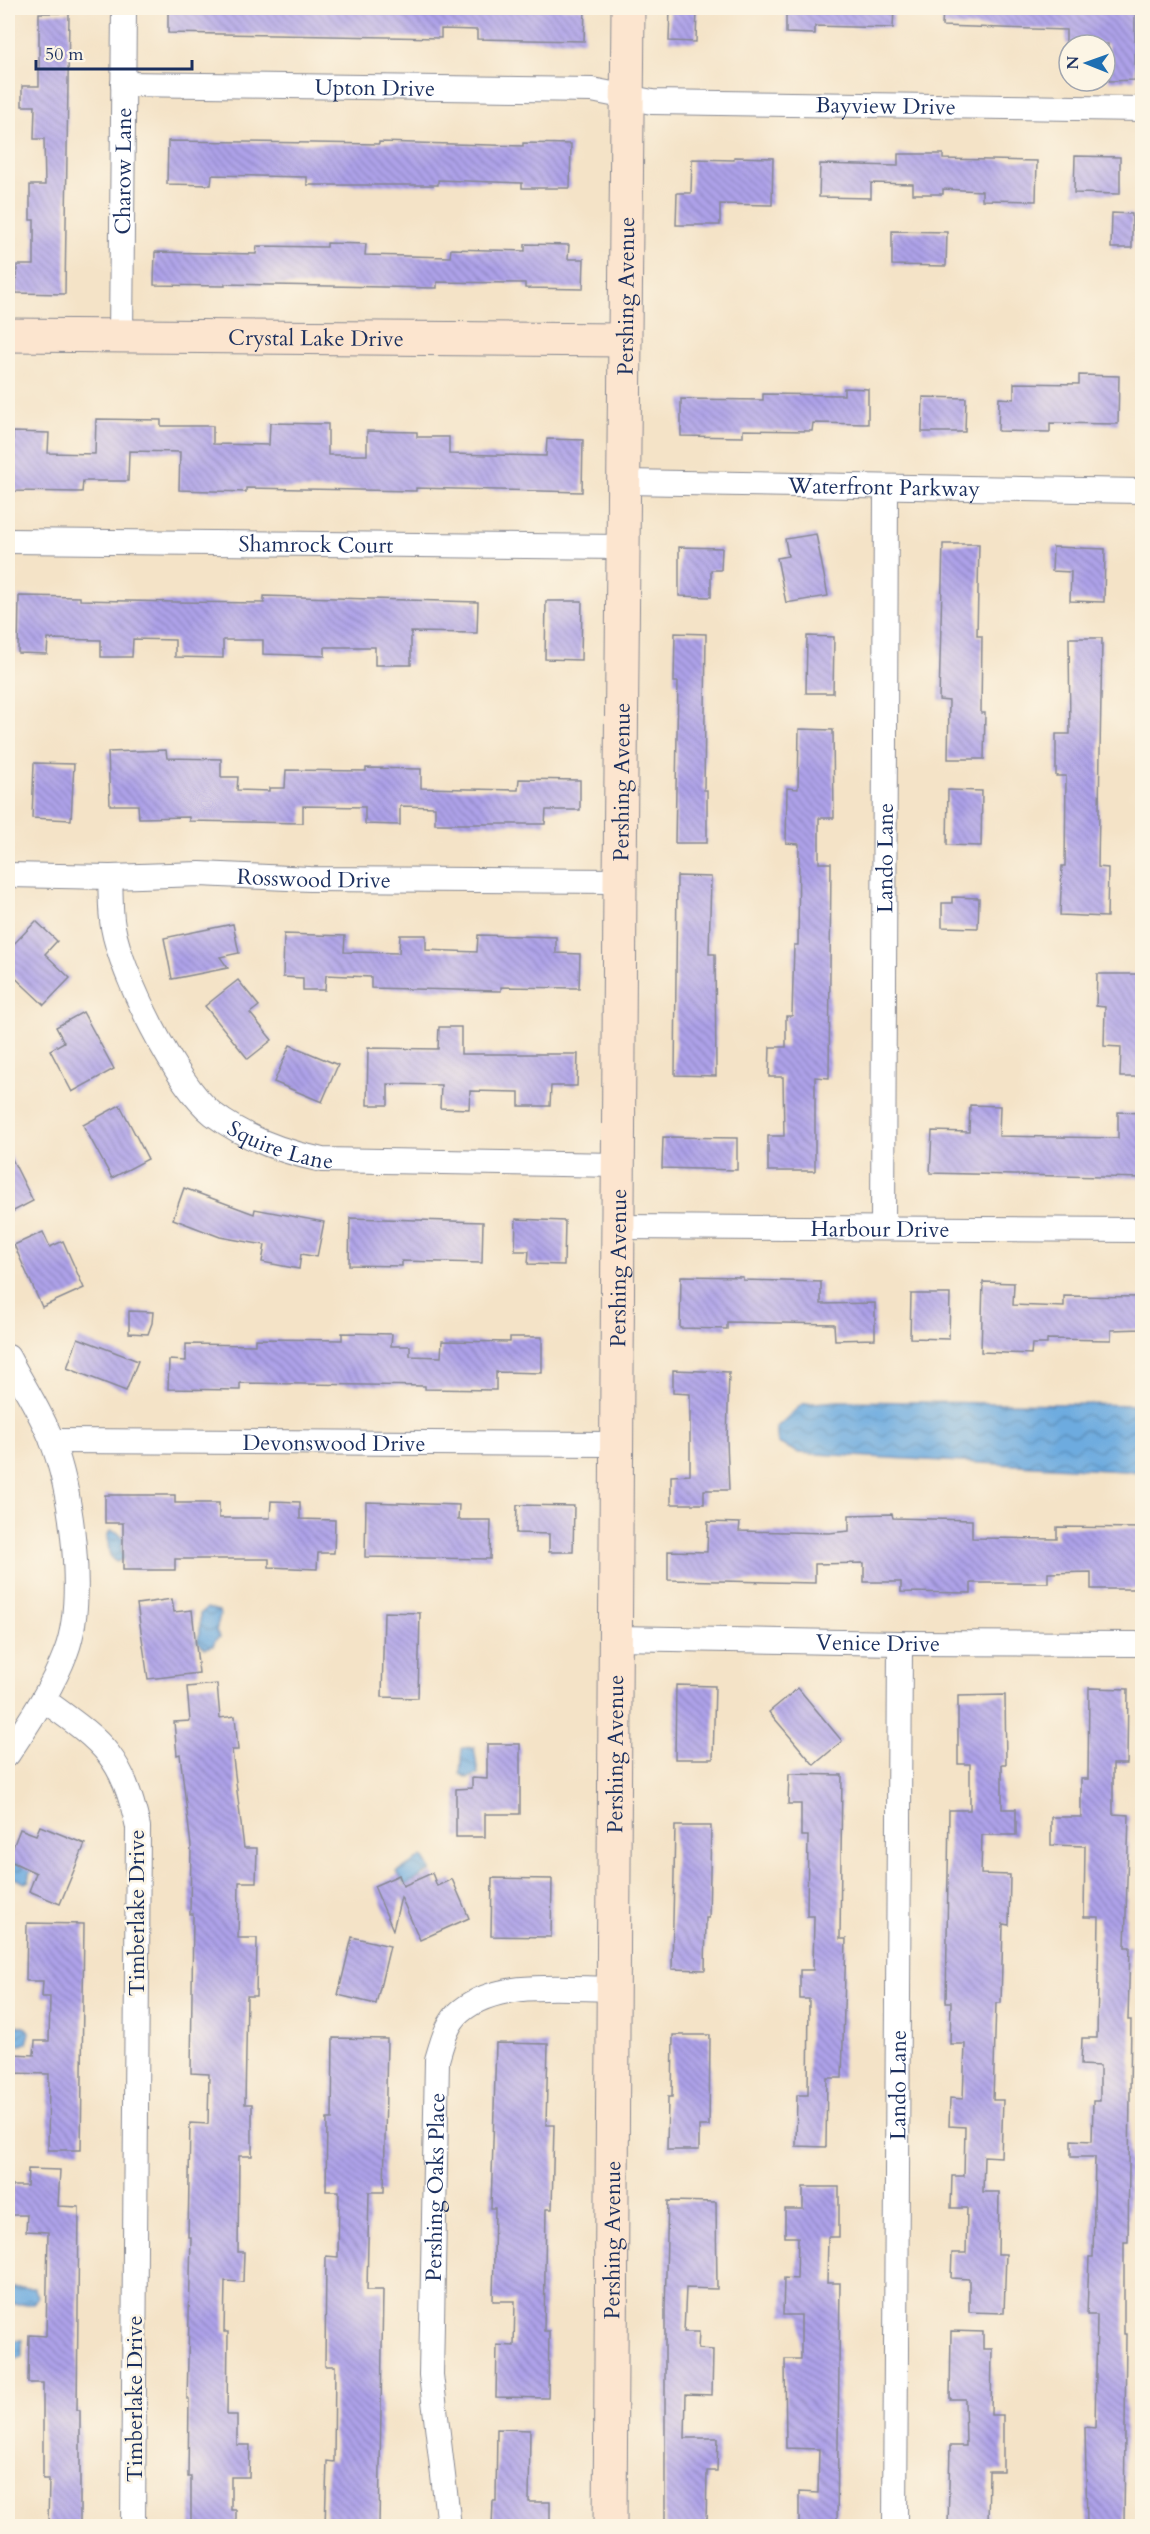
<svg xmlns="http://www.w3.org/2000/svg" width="1150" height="2534" font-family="Cardo,serif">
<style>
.water{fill:url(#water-waves);stroke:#446d9e;stroke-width:1.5}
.building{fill:url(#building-back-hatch)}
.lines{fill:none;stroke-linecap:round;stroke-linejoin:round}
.street-casing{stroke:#888992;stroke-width:26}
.secondary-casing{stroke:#888992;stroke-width:35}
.street{stroke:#fff;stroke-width:24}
.secondary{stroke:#fce5cf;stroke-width:33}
.labels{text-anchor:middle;stroke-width:5;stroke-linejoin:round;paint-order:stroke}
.street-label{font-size:22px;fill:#1b2f5e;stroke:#fcf5e5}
</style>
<defs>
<pattern id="water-waves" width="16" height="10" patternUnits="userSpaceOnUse" patternTransform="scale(1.5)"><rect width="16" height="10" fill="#6dabdf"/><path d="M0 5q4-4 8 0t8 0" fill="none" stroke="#598cb8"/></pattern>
<pattern id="building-back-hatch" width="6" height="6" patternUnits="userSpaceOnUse" patternTransform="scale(1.5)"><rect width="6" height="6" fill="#aea2e9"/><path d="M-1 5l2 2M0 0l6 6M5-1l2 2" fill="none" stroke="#8d84c0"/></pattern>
</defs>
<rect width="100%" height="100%" fill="#fcf5e5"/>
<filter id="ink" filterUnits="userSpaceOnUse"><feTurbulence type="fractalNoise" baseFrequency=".0167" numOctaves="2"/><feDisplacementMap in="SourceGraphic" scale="12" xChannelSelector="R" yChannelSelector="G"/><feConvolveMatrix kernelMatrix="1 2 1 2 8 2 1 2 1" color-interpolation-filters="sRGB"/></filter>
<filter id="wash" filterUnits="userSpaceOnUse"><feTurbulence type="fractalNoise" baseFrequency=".008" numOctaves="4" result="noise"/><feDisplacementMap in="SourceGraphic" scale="24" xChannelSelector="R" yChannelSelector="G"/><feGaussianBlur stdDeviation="1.35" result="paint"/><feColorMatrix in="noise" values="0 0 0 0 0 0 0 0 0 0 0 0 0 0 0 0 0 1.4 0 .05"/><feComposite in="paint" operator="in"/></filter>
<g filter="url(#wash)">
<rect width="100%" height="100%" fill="#f4e3c7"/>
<g class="water">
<path d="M838 1401 1142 1405V1472L799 1453 778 1443 776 1428 802 1404Z"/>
<path d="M110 1531 117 1532 123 1538 121 1547 123 1559 117 1562C106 1558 110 1546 107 1536Z"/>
<path d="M207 1608 219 1611 220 1614 216 1631 220 1637 215 1640 213 1646 205 1648 197 1641 200 1633V1614Z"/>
<path d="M474 1747 478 1774 468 1778 460 1774 462 1748Z"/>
<path d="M421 1857 424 1858 431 1870 430 1872 424 1874 406 1887 397 1872Z"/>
<path d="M8 1860 31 1870 29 1881 25 1883 8 1875Z"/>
<path d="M8 2022 26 2028 30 2033 27 2043 22 2045 8 2044Z"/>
<path d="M8 2288H34L38 2297 34 2304H8Z"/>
<path d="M8 2340H22V2356L10 2362 8 2361Z"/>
</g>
<g id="blocks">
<g class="building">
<path d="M168 8H585L584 41 477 39V30L441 29V38L168 33Z"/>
<path d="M670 8H697L696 42 669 41Z"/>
<path d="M786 8H894L893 28 815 26V34L786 33Z"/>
<path d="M943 8H1135V80L1109 81 1108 44H1066V30L942 26Z"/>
<path d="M39 13H69L65 294 16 293 17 265H34V220H30V185H45L44 139H34L35 106H22V86H39Z"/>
<path d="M168 141 379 144V142L523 146V143L571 144 570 188H522V183L438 180V185H307V177L212 175 211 185 167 184Z"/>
<path d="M898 154H943V159L1037 161 1036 201 982 200V191L943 189V194H913V184L871 183V198L819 197 820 164 898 166Z"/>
<path d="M1075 156 1120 157V194L1074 193Z"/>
<path d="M734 157 773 158 772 205 720 204V225H676L677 193H691L692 159 734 160Z"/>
<path d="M1112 213 1132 214V248H1111Z"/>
<path d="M892 231 947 232 946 266 892 265Z"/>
<path d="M327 243 366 244 365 255 450 257 451 249 525 251V244L569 245 568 259H584L583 289 525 288V283L437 282V288L225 284V286L154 285 155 252 256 254 257 246 327 247Z"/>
<path d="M1079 375 1119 376 1118 424 1050 423V432L998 431 999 398 1014 399V383L1079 384Z"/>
<path d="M844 388 868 389V424L813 423 812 431 743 430V437L681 436V399L763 400V394L844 395Z"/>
<path d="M923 397 966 398 965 432H922Z"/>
<path d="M96 419 161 420V426H213V444L269 445 270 423 328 424V455H367V431L417 432V437H449V454L546 456 547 439 583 440 582 492 416 488V491L246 488V492L179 490 180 452 129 451 128 481H83L82 492 12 491 13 432 49 433 48 453 95 454Z"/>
<path d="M816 534 828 596 786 603 777 558 788 556 785 539Z"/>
<path d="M943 544H979L977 636H982L981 713H985L984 759H948L949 701 939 700Z"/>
<path d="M679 547 722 548 721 570H711V597L679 596Z"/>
<path d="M1053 547 1105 549 1104 602 1070 601 1071 572 1052 571Z"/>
<path d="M19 596 80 597V600L176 602 264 603V596L478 602 477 633 411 632V665H375V647H325V656L263 654V640H223V658L175 657V640L133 639 132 657H101V640L48 639 47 654 18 653Z"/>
<path d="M546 601H582L581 660 545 659Z"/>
<path d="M675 633 706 634 704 790H707V843H675L678 682H674Z"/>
<path d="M807 636 834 637 833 693H806Z"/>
<path d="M1069 638H1102L1098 867 1108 868 1107 917 1060 915 1062 866H1065L1066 776H1056V734H1070Z"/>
<path d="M799 729 833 730 834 818H819V863H831L829 1078 815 1077V1171H768V1136H784L783 1077H769L770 1047H786V1016H792L794 945H798L799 844 786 843 787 788 798 789Z"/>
<path d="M166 750 167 758 221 759V777H238L237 790 269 791V788H285L286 770 366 771V768L421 769V788L518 790 519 779 580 780V810H546L545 824H435V807L400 806V825L365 824V807L303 806V823L189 821V817L139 818 138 805H110L108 752Z"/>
<path d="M34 763 74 764 71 820 32 818Z"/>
<path d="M948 790 982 791 981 846 947 845Z"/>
<path d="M677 876 711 877 709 954H715L716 1076 675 1075Z"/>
<path d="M952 897 979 898 978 928 942 927V903H952Z"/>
<path d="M36 921 57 941 45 954 70 978 44 1005 8 971V950Z"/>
<path d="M233 924 239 953 220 957 228 968 172 979 164 938Z"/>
<path d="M284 934 345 936 344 952 399 953 400 935H426V950L477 952 478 935 556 937V953L580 954 579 988 501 987V991L371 988V977L326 975 325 990H303V978L283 977Z"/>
<path d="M1097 974H1143V1077H1120L1121 1047 1104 1046 1105 1007 1096 1006Z"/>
<path d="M238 980 259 1006 250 1013 272 1040 248 1059 205 1006Z"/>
<path d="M83 1012 114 1069 72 1092 50 1050 64 1042 56 1027Z"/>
<path d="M439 1027H461V1054H578L577 1086H551L550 1106H519V1092L470 1091 469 1109 440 1108 441 1085 388 1084V1105H367L368 1048 438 1049Z"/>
<path d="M290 1045 338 1065 322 1102 274 1082Z"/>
<path d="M120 1105 148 1159 112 1178 83 1125Z"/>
<path d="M970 1105 1000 1106 999 1136 1118 1138V1112L1143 1113V1178L930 1173 932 1131 969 1132Z"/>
<path d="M663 1137 737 1138V1170L662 1168Z"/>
<path d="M8 1151 33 1201 8 1214Z"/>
<path d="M184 1188 254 1214 255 1209 324 1222 317 1257 301 1254 299 1269 262 1262 265 1245 220 1237 173 1219Z"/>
<path d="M350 1218 483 1222 482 1263 402 1261V1266L349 1265Z"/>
<path d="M516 1219 565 1221 564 1265 528 1264 529 1251H515Z"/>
<path d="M43 1232 50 1247 63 1241 84 1288 42 1307 14 1245Z"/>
<path d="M681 1276 743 1277V1280L821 1282V1304L875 1303V1339L835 1340 834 1324 727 1322V1329L680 1328Z"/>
<path d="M983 1282 1014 1283 1013 1305 1064 1307V1296L1143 1297V1329L1111 1330V1340L1047 1339V1344H1032L1031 1354 981 1352Z"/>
<path d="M911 1294H950L949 1339 910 1338Z"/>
<path d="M129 1311 153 1312 152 1323 148 1334 129 1333Z"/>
<path d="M342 1333 392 1334 391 1346H410V1356L441 1357 442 1341 510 1342V1337H542V1373L496 1372V1390L425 1389V1386L240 1383V1390L168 1389 169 1360 186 1361V1344L255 1345V1339L342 1340Z"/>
<path d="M78 1338 138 1361 126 1391 67 1368Z"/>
<path d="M673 1370 729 1372 727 1440 729 1490H704V1504H671V1476L690 1475V1394L673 1393Z"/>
<path d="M105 1495H175V1503H219V1518H270L271 1501 300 1502V1519L335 1520 334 1553H318L317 1569 269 1567V1559H175V1570H123V1523H105Z"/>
<path d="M366 1502 459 1505 458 1520H491L490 1559 365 1557Z"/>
<path d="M517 1505 574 1506 573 1552H549V1534L516 1533Z"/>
<path d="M892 1514 893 1518 972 1520V1538L1057 1539V1527L1143 1528V1589H1091V1572L1048 1573V1583H971V1593L901 1592V1582H864V1563L815 1564V1583L668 1580V1551L707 1552 708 1522 740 1523 739 1531 829 1533 849 1531V1515Z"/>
<path d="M172 1599 174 1612 192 1610 199 1673 148 1679 137 1604Z"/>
<path d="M384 1612 420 1613 418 1698 382 1697Z"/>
<path d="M217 1684 220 1718 235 1716 238 1750H232L244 1848H257L256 1882H239L238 1938H257L256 1996H247L245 2104H252V2156H239L238 2252H244L243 2282 225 2281 224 2332H228L227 2415H237V2445H250L249 2477H231V2510H236V2526H191V2477H188L189 2399H187L191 2237H188L190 2123 208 2124 209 2074 191 2073 193 1914H190L191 1846 180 1754 177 1755 174 1722 190 1721 187 1687Z"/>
<path d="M676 1685 715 1686 713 1759H675Z"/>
<path d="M798 1688 842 1741 814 1765 769 1712Z"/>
<path d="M1089 1688 1128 1689 1127 1764H1113V1814L1129 1815 1125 1947H1130L1128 2020H1131L1128 2242H1124V2334H1126L1124 2526H1087L1085 2427 1095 2428 1097 2315H1087L1089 2257H1093L1095 2157H1071V2140L1092 2141 1093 2101H1100V2066L1081 2065 1082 2038H1097L1099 1917H1084L1085 1846 1051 1845V1817H1081V1779H1088Z"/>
<path d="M1005 1695 1006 1764H1002V1809H1016V1835H982L981 1874 1010 1875 1009 1925 1003 1924 1001 2003H996L993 2100H1003L1001 2157 984 2156 983 2192H999L998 2254H1006L1004 2313 969 2312V2279L951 2278 952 2253H966L967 2208H951L952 2176H964L965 2127 949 2126 950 2098 963 2099 965 2044H950L951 2002H946L949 1810H970V1764H958V1696Z"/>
<path d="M487 1744H520V1814H485V1837H456V1789L472 1788V1778L487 1779Z"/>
<path d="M789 1774 842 1775 840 1939H846L842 2078H827L826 2147 796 2146 797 2095H808L809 1999H800V1970H813L814 1916H807L808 1836H801V1804H788Z"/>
<path d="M40 1826 85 1844 60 1904 29 1891 36 1873 8 1860 20 1829 36 1835Z"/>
<path d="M675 1826H711L709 1918H706L705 1970 672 1969Z"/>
<path d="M432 1873 437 1886 452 1879 469 1918 420 1940 401 1897 393 1930 374 1886 399 1875 403 1886Z"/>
<path d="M492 1878 552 1879 551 1937 491 1936Z"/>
<path d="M27 1923 84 1924 81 2150H48L49 2074 11 2073 12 2054 34 2055 35 2041H49L50 1997H42L43 1981H26Z"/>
<path d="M352 1937 390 1946 376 2004 338 1995Z"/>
<path d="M673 2035H710L709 2126H699V2150H667L668 2097H672Z"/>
<path d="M333 2038 387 2039 384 2192H369L367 2290H383L379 2526H325L327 2461 334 2462 335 2366H325L326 2256 338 2257 339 2191H326L327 2119H332Z"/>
<path d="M496 2043 548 2044 546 2125H554L552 2209H546L544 2331H549L548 2398 496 2397 497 2345 514 2346 515 2301H493L495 2208H491Z"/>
<path d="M28 2169 60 2170 58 2206 79 2207 77 2410H80V2526H48L49 2479H43V2383H28L29 2335 46 2336 48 2232 26 2231 27 2215H11L12 2186H27Z"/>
<path d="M803 2187H839V2237H828L827 2283H840L837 2526H799V2492L818 2493 819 2449 786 2448 785 2359H801V2315H783L784 2278 797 2279 798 2237H785V2209H803Z"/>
<path d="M668 2201 716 2202 717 2289 686 2288 684 2332H699L698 2349 713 2350 712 2395 686 2394 685 2438H718L717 2471H707L706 2526H665V2309Z"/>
<path d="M951 2331 983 2332V2349H992L991 2415H1003V2471H989L988 2526H948L950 2446H966L965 2399H950Z"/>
<path d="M497 2429 530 2430 529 2502H550V2526H492L493 2501H496Z"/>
</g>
</g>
</g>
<g filter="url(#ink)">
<use href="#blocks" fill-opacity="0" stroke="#888992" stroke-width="1.5"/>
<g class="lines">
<defs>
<g id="street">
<path id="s1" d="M123 84 592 90 652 102 1142 109"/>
<path id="s2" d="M121 336 124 8"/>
<path id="s3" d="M624 482 1142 491"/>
<path id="s4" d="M8 541 623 547"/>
<path id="s5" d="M8 875 110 877 200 874 310 879 620 881"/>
<path id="s6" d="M110 877C111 893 110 911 113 927 121 974 176 1085 213 1114 246 1139 283 1152 322 1160L619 1165"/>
<path id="s7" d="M618 1227 1142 1230"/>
<path id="s8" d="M883 1228 886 487"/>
<path d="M8 1357C22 1384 41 1412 52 1441 72 1494 86 1599 66 1652 52 1689 29 1722 8 1754"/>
<path id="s9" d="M52 1441 616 1444"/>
<path id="s10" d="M616 1638 900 1643 1142 1644"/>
<path d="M44 1700C102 1742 122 1754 138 1827L133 2526"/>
<path id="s11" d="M449 2526 431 2375 437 2060C442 2043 447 2022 461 2011 499 1979 568 1989 614 1989"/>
<path id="s12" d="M895 2526 900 1643"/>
</g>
<g id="secondary">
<path id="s13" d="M8 335 625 340"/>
<path id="s14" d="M610 2526 620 881 628 8"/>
</g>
</defs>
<use href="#street" class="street-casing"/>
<use href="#secondary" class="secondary-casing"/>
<use href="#street" class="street"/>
<use href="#secondary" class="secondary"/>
</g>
</g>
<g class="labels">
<g class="street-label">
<text dy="8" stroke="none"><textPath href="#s1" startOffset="252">Upton Drive</textPath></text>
<text dy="8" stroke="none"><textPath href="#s1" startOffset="764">Bayview Drive</textPath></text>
<text dy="8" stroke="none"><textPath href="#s2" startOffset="165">Charow Lane</textPath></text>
<text dy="8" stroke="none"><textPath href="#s14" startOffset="2230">Pershing Avenue</textPath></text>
<text dy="8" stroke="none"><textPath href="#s13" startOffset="308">Crystal Lake Drive</textPath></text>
<text dy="8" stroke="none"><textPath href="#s3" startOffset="260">Waterfront Parkway</textPath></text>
<text dy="8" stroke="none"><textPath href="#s4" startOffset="308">Shamrock Court</textPath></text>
<text dy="8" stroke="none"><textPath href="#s14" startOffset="1744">Pershing Avenue</textPath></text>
<text dy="8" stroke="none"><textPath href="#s8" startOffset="370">Lando Lane</textPath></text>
<text dy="8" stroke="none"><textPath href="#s5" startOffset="306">Rosswood Drive</textPath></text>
<text dy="8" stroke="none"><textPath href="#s6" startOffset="340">Squire Lane</textPath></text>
<text dy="8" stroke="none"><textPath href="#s7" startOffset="262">Harbour Drive</textPath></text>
<text dy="8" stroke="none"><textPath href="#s14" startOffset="1258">Pershing Avenue</textPath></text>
<text dy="8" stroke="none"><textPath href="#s9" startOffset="282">Devonswood Drive</textPath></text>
<text dy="8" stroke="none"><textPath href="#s10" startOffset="262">Venice Drive</textPath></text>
<text dy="8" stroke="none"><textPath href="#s14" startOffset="772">Pershing Avenue</textPath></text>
<text transform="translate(136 1913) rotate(-90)" y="8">Timberlake Drive</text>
<text dy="8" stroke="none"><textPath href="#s12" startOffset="441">Lando Lane</textPath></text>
<text dy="8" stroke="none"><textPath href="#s11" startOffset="340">Pershing Oaks Place</textPath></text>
<text dy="8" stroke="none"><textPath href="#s14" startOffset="286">Pershing Avenue</textPath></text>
<text transform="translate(134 2399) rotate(-90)" y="8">Timberlake Drive</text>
</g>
</g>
<rect width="1150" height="2534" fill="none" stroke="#fcf5e5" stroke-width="30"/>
<g transform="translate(1087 63) rotate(271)"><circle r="28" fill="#fcf5e5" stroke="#a2a6af" stroke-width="1.5"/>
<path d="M0-4.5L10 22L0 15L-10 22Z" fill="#1f6fb2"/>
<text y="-9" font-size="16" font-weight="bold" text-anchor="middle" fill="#1b2f5e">N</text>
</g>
<path d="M36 60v9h156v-9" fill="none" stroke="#1b2f5e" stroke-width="3"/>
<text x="45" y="60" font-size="18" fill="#1b2f5e" stroke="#fcf5e5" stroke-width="4.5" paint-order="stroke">50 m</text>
</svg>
